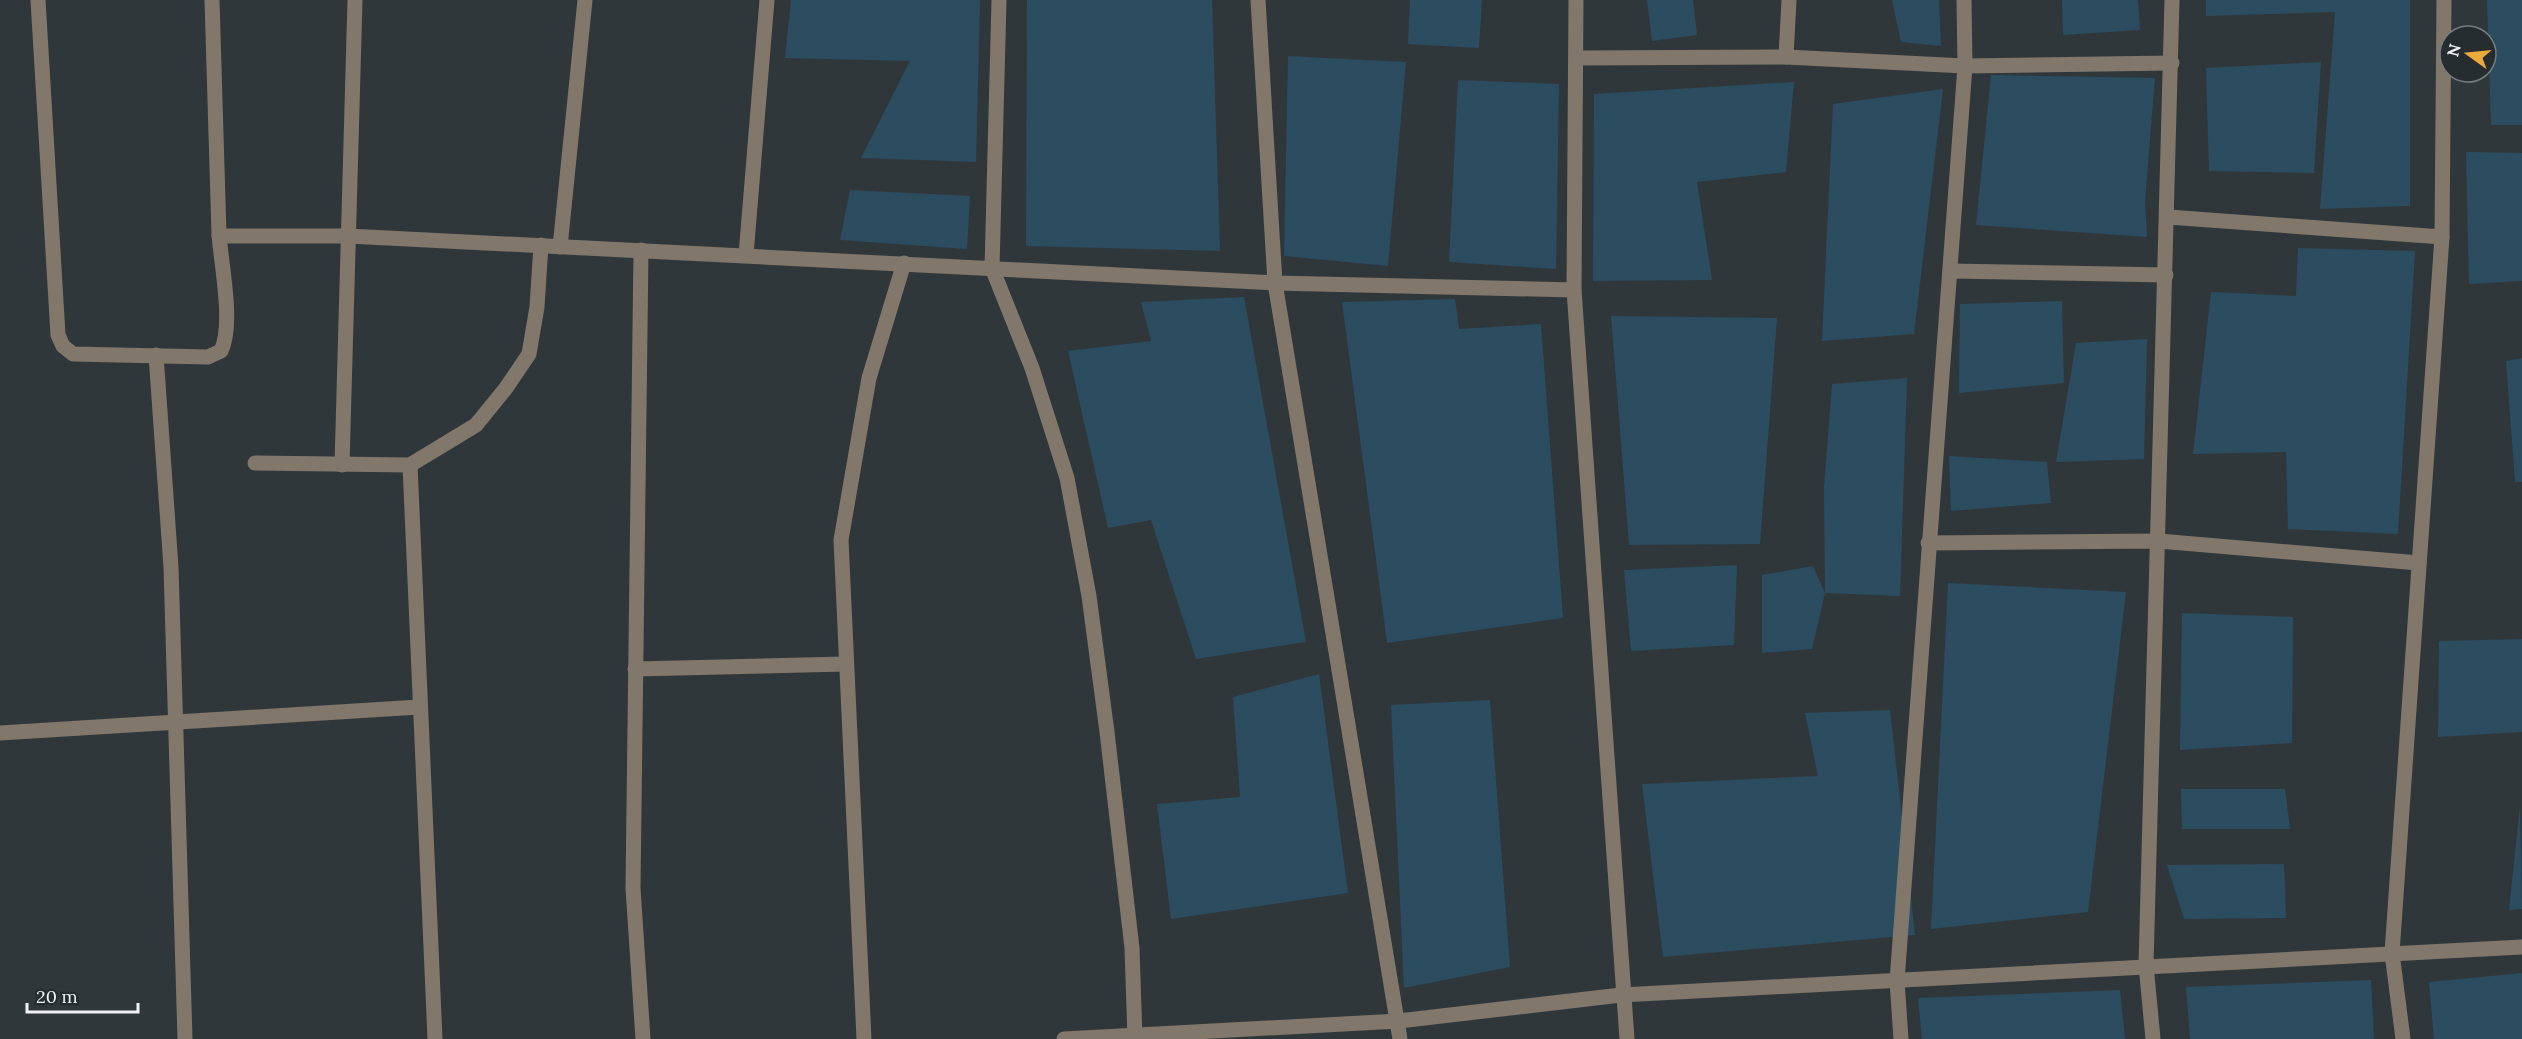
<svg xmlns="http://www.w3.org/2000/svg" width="2522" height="1039" font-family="Lora,serif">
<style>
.building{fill:#2c4c60}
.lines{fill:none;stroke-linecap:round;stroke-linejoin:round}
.minor{stroke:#81786b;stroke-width:15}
</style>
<rect width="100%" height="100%" fill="#30373b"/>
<g class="building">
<path d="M791 0H980L976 162 861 158 910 61 785 58Z"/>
<path d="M1027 0H1212L1220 251 1026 246Z"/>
<path d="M1410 0H1482L1479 48 1408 44Z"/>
<path d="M1647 0H1693L1697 35 1652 41Z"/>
<path d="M1892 0H1939L1941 46 1901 42Z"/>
<path d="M2062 0H2138L2140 30 2063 35Z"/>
<path d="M2206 0H2410V206L2320 209 2335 12 2206 16Z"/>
<path d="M2487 0H2522V125H2491Z"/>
<path d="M1288 56 1406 62 1388 266 1284 256Z"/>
<path d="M2321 62 2314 173 2209 171 2206 68Z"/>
<path d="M1991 75 2155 78 2145 201 2147 237 1976 225Z"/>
<path d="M1458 80 1559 84 1556 269 1449 262Z"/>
<path d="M1794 82 1786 172 1697 182 1712 280 1593 281 1594 94Z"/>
<path d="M1943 89 1914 334 1822 341 1833 104Z"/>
<path d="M2466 152 2522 153V281L2469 284Z"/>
<path d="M850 190 970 196 967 249 840 240Z"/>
<path d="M2298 248 2415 251 2398 534 2288 529 2286 452 2193 454 2211 292 2296 296Z"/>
<path d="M1244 297 1306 642 1196 659 1151 520 1108 528 1068 351 1151 341 1141 302Z"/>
<path d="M1455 299 1459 329 1541 324 1563 618 1387 643 1342 302Z"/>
<path d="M2062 301 2064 383 1959 393 1960 304Z"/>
<path d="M1611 316 1777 318 1760 544 1629 545Z"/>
<path d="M2147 339 2144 459 2056 462 2076 343Z"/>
<path d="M2522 358V482H2515L2506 361Z"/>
<path d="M1907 378 1900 596 1825 593 1824 487 1832 384Z"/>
<path d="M1949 456 2047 462 2051 503 1951 511Z"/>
<path d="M1737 565 1734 645 1631 651 1624 570Z"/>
<path d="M1813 566 1825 593 1812 649 1762 653V575Z"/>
<path d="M1948 583 2126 592 2088 912 1931 929Z"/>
<path d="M2182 613 2293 617 2292 743 2180 750Z"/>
<path d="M2522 639V732L2438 737 2439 641Z"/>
<path d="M1319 674 1348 893 1171 919 1157 804 1240 797 1233 697Z"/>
<path d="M1490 700 1510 967 1404 988 1391 705Z"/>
<path d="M1890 710 1915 935 1663 957 1642 784 1818 776 1805 713Z"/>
<path d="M2181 789H2285L2290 829H2182Z"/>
<path d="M2520 806 2522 909 2509 910Z"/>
<path d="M2284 864 2286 918 2184 919 2167 865Z"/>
<path d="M2522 973V1039H2434L2429 982Z"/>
<path d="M2371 980 2374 1039H2190L2186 987Z"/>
<path d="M2120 990 2125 1039H1922L1918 998Z"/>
</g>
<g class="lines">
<g class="minor">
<path d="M38 0 58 335 63 346 73 354 208 357 221 351C234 324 221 265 219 234 216 156 214 78 212 0"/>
<path d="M999 0 992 268 1032 368 1067 478 1089 596 1107 732 1132 948 1135 1039"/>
<path d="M1258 0 1275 283 1400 1039"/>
<path d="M1576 0 1574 290 1627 1039"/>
<path d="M1786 57 1789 0"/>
<path d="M1576 58 1786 57 1965 66 2172 63"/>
<path d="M2168 217 2442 237"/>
<path d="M219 236H348L1275 283 1574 290"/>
<path d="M560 247 585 0"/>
<path d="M641 250 633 888 643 1039"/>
<path d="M746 255 767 0"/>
<path d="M1950 271 2166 275"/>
<path d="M156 355 171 567 185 1039"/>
<path d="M255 463 410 465 476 425 506 388 529 354 537 307 541 245"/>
<path d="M342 465 355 0"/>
<path d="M410 465 435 1039"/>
<path d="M1928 543 2159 541 2419 563"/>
<path d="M635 669 846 664"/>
<path d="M0 733 419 707"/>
<path d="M864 1039 841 540 869 378 904 263"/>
<path d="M1064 1039 1399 1021 1621 995 2522 947"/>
<path d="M1901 1039 1897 981 1965 66 1964 0"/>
<path d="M2153 1039 2146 965 2172 0"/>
<path d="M2403 1039 2392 953 2442 237 2444 0"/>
</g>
</g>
<g transform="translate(2468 54) rotate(285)"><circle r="28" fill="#262d31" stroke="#767c80" stroke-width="1.5"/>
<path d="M0-4.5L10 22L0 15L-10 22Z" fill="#ebaa39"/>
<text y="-9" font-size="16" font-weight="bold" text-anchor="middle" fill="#eff3f6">N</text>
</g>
<path d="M27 1003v9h111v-9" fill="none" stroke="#eff3f6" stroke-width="3"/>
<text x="36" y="1003" font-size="18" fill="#eff3f6" stroke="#262d31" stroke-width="4.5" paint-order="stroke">20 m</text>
</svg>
